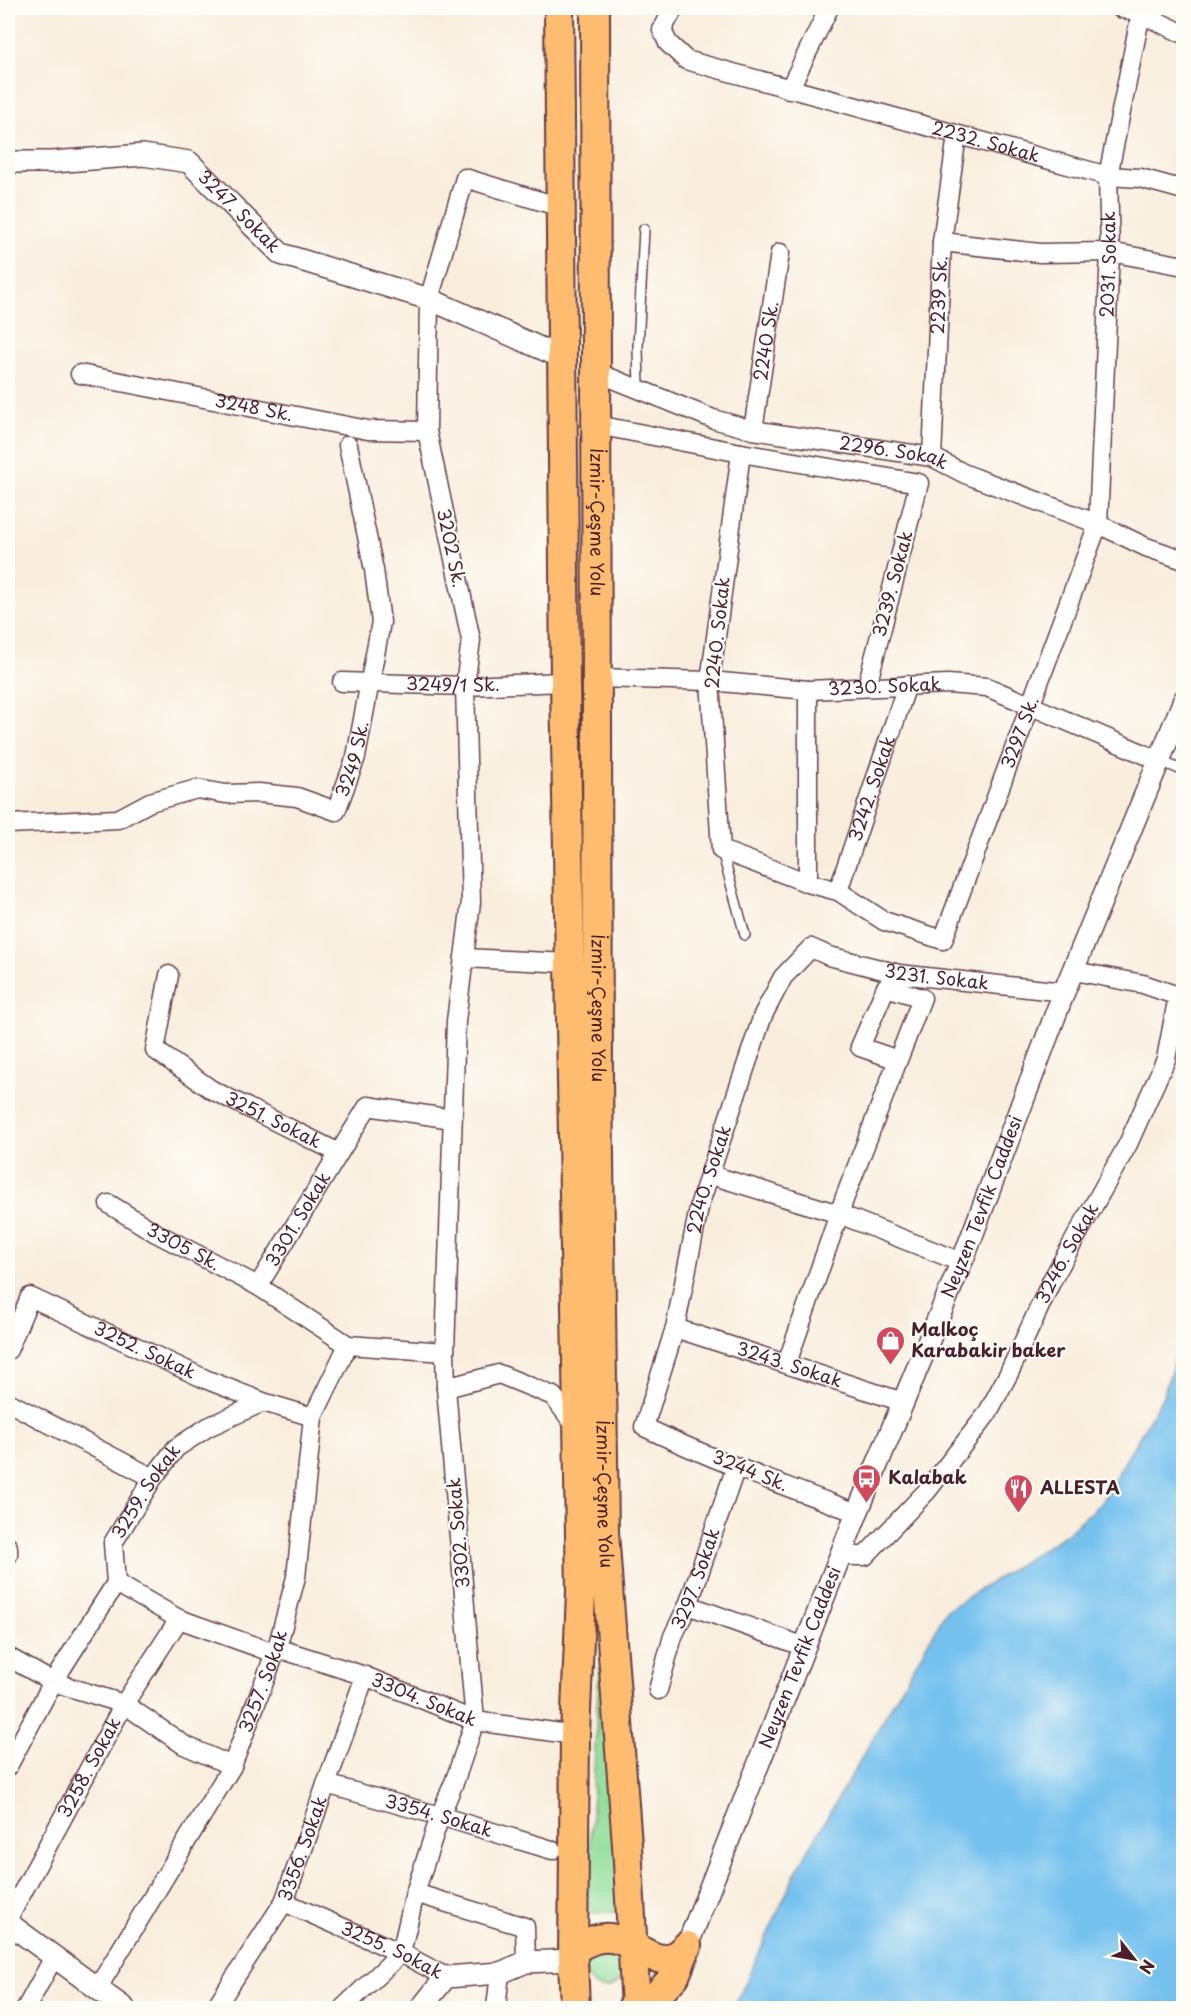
<svg xmlns="http://www.w3.org/2000/svg" width="1191" height="2016" font-family="'Playpen Sans',sans-serif">
<style>
.green{fill:#91dd9a;stroke:#6e7e62;stroke-width:1.5}
.water{fill:#75c1ee;stroke:#60708c;stroke-width:1.5}
.lines{fill:none;stroke-linecap:round;stroke-linejoin:round}
.service-casing{stroke:#643e46;stroke-width:12}
.minor-casing{stroke:#643e46;stroke-width:21}
.tertiary-casing{stroke:#643e46;stroke-width:24}
.trunk-casing{stroke:#643e46;stroke-width:32}
.service{stroke:#fff;stroke-width:9}
.minor{stroke:#fff;stroke-width:18}
.tertiary{stroke:#fff;stroke-width:21}
.trunk{stroke:#fdbc70;stroke-width:28}
.labels{text-anchor:middle;stroke-width:4.5;stroke-linejoin:round;paint-order:stroke}
.street-label{font-size:18px;fill:#4a1f2b;stroke:#fdfcf7}
.poi-label{font-size:18px;font-weight:bold;fill:#4a1f2b;stroke:#fdfcf7;text-anchor:start}
</style>
<rect width="100%" height="100%" fill="#fdfcf7"/>
<filter id="ink" filterUnits="userSpaceOnUse"><feTurbulence type="fractalNoise" baseFrequency=".0167" numOctaves="2"/><feDisplacementMap in="SourceGraphic" scale="12" xChannelSelector="R" yChannelSelector="G"/><feConvolveMatrix kernelMatrix="1 2 1 2 8 2 1 2 1" color-interpolation-filters="sRGB"/></filter>
<filter id="wash" filterUnits="userSpaceOnUse"><feTurbulence type="fractalNoise" baseFrequency=".008" numOctaves="4" result="noise"/><feDisplacementMap in="SourceGraphic" scale="24" xChannelSelector="R" yChannelSelector="G"/><feGaussianBlur stdDeviation="1.35" result="paint"/><feColorMatrix in="noise" values="0 0 0 0 0 0 0 0 0 0 0 0 0 0 0 0 0 1.4 0 .05"/><feComposite in="paint" operator="in"/></filter>
<g filter="url(#wash)">
<rect width="100%" height="100%" fill="#f9eede"/>
<g class="green">
<path d="M599 1668H605L623 1912 587 1913Z"/>
<circle cx="604" cy="1969" r="19"/>
</g>
<path class="water" d="M1183 1335V2008H734L797 1870 946 1611 1065 1535 1101 1503 1163 1396Z"/>
</g>
<g filter="url(#ink)">
<g class="lines">
<defs>
<g id="service">
<path d="M639 389 638 347 644 229"/>
<path d="M1158 760 1184 771"/>
<path d="M722 851 745 935"/>
</g>
<g id="minor">
<path id="s1" d="M674 8 662 30 668 43 686 60 1108 176 1140 178 1184 190"/>
<path d="M1120 8 1139 13 1184 34"/>
<path d="M789 90 829 8"/>
<path d="M942 242 1040 253 1110 252 1184 266"/>
<path id="s2" d="M596 372 713 419 753 430 932 457 965 474 1098 524 1146 547 1184 560"/>
<path id="s3" d="M80 374 368 430 427 431"/>
<path d="M597 425 741 453 919 483 867 686"/>
<path id="s4" d="M753 430 780 253"/>
<path id="s5" d="M741 453 710 681 721 850 808 883 838 891 884 921 943 940 1098 524 1110 252 1108 176 1142 8"/>
<path id="s6" d="M932 457 942 242 957 135"/>
<path id="s7" d="M597 678 710 681 808 690 948 684 987 687 1158 760"/>
<path id="s8" d="M342 682 465 686 565 682"/>
<path d="M808 690V883"/>
<path id="s9" d="M8 824 118 819 150 802 197 789 226 794 259 793 297 797 336 811 356 757 381 622 374 570 348 445"/>
<path id="s10" d="M838 891 907 685"/>
<path d="M464 958 570 963"/>
<path id="s11" d="M169 975 155 1050 212 1090 339 1153 368 1106 452 1119"/>
<path d="M711 1175 839 1214 961 1262"/>
<path id="s12" d="M109 1204 156 1233 258 1286 348 1345 445 1352"/>
<path id="s13" d="M258 1286 339 1153"/>
<path id="s14" d="M675 1328 903 1402"/>
<path id="s15" d="M8 1350 30 1297 205 1379 263 1402"/>
<path d="M787 1363 845 1197 922 998 886 987 860 1047 898 1060"/>
<path d="M446 1388 499 1374 553 1396 577 1428"/>
<path d="M8 1402 153 1478"/>
<path id="s16" d="M857 1513C785 1486 713 1460 644 1427L675 1328 700 1203 763 1015 783 977 811 948 829 956 899 974 1064 992"/>
<path d="M8 1547V1555"/>
<path id="s17" d="M840 1556H865L927 1491 987 1414 1009 1373 1052 1280 1128 1144 1166 1059 1178 996 1143 984 1074 971"/>
<path d="M116 1583 179 1619 274 1653"/>
<path d="M688 1605 805 1647"/>
<path id="s18" d="M277 1648 365 1676 475 1721 575 1735"/>
<path d="M8 1657 53 1682 124 1704 184 1745 232 1766"/>
<path id="s19" d="M658 1690 673 1636 688 1605 736 1467"/>
<path id="s20" d="M8 1766 53 1682 116 1583 113 1543 153 1478 176 1448 208 1427 263 1402 313 1417"/>
<path id="s21" d="M326 1784 440 1816 552 1850"/>
<path d="M415 1893 525 1927 526 1962"/>
<path id="s22" d="M284 1902 401 1953 446 1977"/>
<path id="s23" d="M8 1919 124 1704 179 1619"/>
<path id="s24" d="M97 1989 232 1766 277 1648 296 1577 313 1417 348 1345"/>
<path d="M26 2008 54 1957"/>
<path id="s25" d="M215 2008 284 1902 365 1676"/>
<path d="M343 2008 401 1953 415 1893 440 1816 455 1780 475 1721 446 1388 445 1352 456 1021 471 902 465 686 471 640 427 431 429 299 465 178 560 207"/>
<path d="M496 2008 500 1973"/>
</g>
<g id="tertiary">
<path id="s26" d="M8 162H53L143 155 189 162 281 254 429 299 563 358"/>
<path d="M8 1923 124 2008"/>
<path id="s27" d="M687 1946 857 1513 967 1249 1064 992 1184 700"/>
<path d="M421 2008 446 1977 500 1973 526 1962 573 1960"/>
</g>
<g id="trunk">
<path d="M559 8 565 682 581 1592 575 1735 573 1960 575 2008"/>
<path id="s28" d="M595 8 598 1081 604 1532 627 1845 636 2008"/>
<path d="M574 1950C626 1913 644 1974 676 1955 680 1953 683 1949 687 1946"/>
<path d="M632 2008 657 1995 675 1976 687 1946"/>
</g>
</defs>
<use href="#service" class="service-casing"/>
<use href="#minor" class="minor-casing"/>
<use href="#tertiary" class="tertiary-casing"/>
<use href="#trunk" class="trunk-casing"/>
<use href="#service" class="service"/>
<use href="#minor" class="minor"/>
<use href="#tertiary" class="tertiary"/>
<use href="#trunk" class="trunk"/>
</g>
</g>
<defs>
<symbol id="shop-pin" viewBox="-11 -11 22 30"><path d="M0 17L-7.5 6A9.5 9.5 0 1 1 7.5 6Z" fill="#d1495b" stroke="#fdfcf7"/><path d="M-5-2.5h2.3a2.7 3.5 0 0 1 5.4 0H5L5.5 6h-11ZM-1.5-2.5h3a1.5 2.3 0 0 0-3 0Z" fill="#fff"/></symbol>
<symbol id="bus-pin" viewBox="-11 -11 22 30"><path d="M0 17L-7.5 6A9.5 9.5 0 1 1 7.5 6Z" fill="#d1495b" stroke="#fdfcf7"/><path d="M-5-6H5V4H4V6H2V4H-2V6H-4V4H-5ZM-3.5-4V0h7V-4ZM-3.5 1.2v1.5H-2V1.2ZM2 1.2v1.5H3.5V1.2Z" fill="#fff"/></symbol>
<symbol id="restaurant-pin" viewBox="-11 -11 22 30"><path d="M0 17L-7.5 6A9.5 9.5 0 1 1 7.5 6Z" fill="#d1495b" stroke="#fdfcf7"/><path d="M-5-6h1v4h1v-4h1v4h1v-4h1v5L-1.5 .5V6h-2V.5L-5-1ZM5-6V6H3V1.5H1.5Q1.5-4 5-6Z" fill="#fff"/></symbol>
</defs>
<g fill-rule="evenodd">
<use href="#shop-pin" x="874" y="1324" width="33" height="45"/>
<use href="#bus-pin" x="850" y="1462" width="33" height="45"/>
<use href="#restaurant-pin" x="1002" y="1472" width="33" height="45"/>
</g>
<g class="labels">
<g class="street-label">
<text dy="6" stroke="none"><textPath href="#s1" startOffset="375">2232. Sokak</textPath></text>
<text dy="6" stroke="none"><textPath href="#s26" startOffset="252">3247. Sokak</textPath></text>
<text dy="6" stroke="none"><textPath href="#s5" startOffset="1344">2031. Sokak</textPath></text>
<text dy="6" stroke="none"><textPath href="#s6" startOffset="162">2239 Sk.</textPath></text>
<text dy="6" stroke="none"><textPath href="#s4" startOffset="90">2240 Sk.</textPath></text>
<text dy="6" stroke="none"><textPath href="#s3" startOffset="177">3248 Sk.</textPath></text>
<text dy="6" stroke="none"><textPath href="#s2" startOffset="310">2296. Sokak</textPath></text>
<text dy="6" stroke="none"><textPath href="#s28" startOffset="514">İzmir-Çeşme Yolu</textPath></text>
<text transform="translate(451 548) rotate(78)" y="6">3202 Sk.</text>
<text transform="translate(893 584) rotate(-75)" y="6">3239. Sokak</text>
<text transform="translate(718 633) rotate(-84)" y="6">2240. Sokak</text>
<text dy="6" stroke="none"><textPath href="#s8" startOffset="111">3249/1 Sk.</textPath></text>
<text dy="6" stroke="none"><textPath href="#s7" startOffset="288">3230. Sokak</textPath></text>
<text dy="6" stroke="none"><textPath href="#s5" startOffset="862">3297 Sk.</textPath></text>
<text dy="6" stroke="none"><textPath href="#s9" startOffset="392">3249 Sk.</textPath></text>
<text dy="6" stroke="none"><textPath href="#s10" startOffset="108">3242. Sokak</textPath></text>
<text dy="6" stroke="none"><textPath href="#s16" startOffset="872">3231. Sokak</textPath></text>
<text dy="6" stroke="none"><textPath href="#s28" startOffset="1000">İzmir-Çeşme Yolu</textPath></text>
<text dy="6" stroke="none"><textPath href="#s11" startOffset="214">3251. Sokak</textPath></text>
<text dy="6" stroke="none"><textPath href="#s16" startOffset="486">2240. Sokak</textPath></text>
<text dy="6" stroke="none"><textPath href="#s27" startOffset="796">Neyzen Tevfik Caddesi</textPath></text>
<text dy="6" stroke="none"><textPath href="#s13" startOffset="78">3301. Sokak</textPath></text>
<text dy="6" stroke="none"><textPath href="#s12" startOffset="86">3305 Sk.</textPath></text>
<text dy="6" stroke="none"><textPath href="#s17" startOffset="392">3246. Sokak</textPath></text>
<text dy="6" stroke="none"><textPath href="#s15" startOffset="184">3252. Sokak</textPath></text>
<text dy="6" stroke="none"><textPath href="#s14" startOffset="120">3243. Sokak</textPath></text>
<text transform="translate(750 1471) rotate(22)" y="6">3244 Sk.</text>
<text dy="6" stroke="none"><textPath href="#s28" startOffset="1486">İzmir-Çeşme Yolu</textPath></text>
<text dy="6" stroke="none"><textPath href="#s20" startOffset="314">3259. Sokak</textPath></text>
<text transform="translate(459 1533) rotate(-95)" y="6">3302. Sokak</text>
<text dy="6" stroke="none"><textPath href="#s19" startOffset="118">3297. Sokak</textPath></text>
<text dy="6" stroke="none"><textPath href="#s27" startOffset="310">Neyzen Tevfik Caddesi</textPath></text>
<text dy="6" stroke="none"><textPath href="#s24" startOffset="351">3257. Sokak</textPath></text>
<text dy="6" stroke="none"><textPath href="#s18" startOffset="156">3304. Sokak</textPath></text>
<text dy="6" stroke="none"><textPath href="#s23" startOffset="172">3258. Sokak</textPath></text>
<text dy="6" stroke="none"><textPath href="#s21" startOffset="117">3354. Sokak</textPath></text>
<text dy="6" stroke="none"><textPath href="#s25" startOffset="183">3356. Sokak</textPath></text>
<text dy="6" stroke="none"><textPath href="#s22" startOffset="118">3255. Sokak</textPath></text>
</g>
<g class="poi-label">
<text x="911" y="1336">Malkoç<tspan x="911" dy="21">Karabakir baker</tspan></text>
<text x="888" y="1484">Kalabak</text>
<text x="1040" y="1494">ALLESTA</text>
</g>
</g>
<rect width="1191" height="2016" fill="none" stroke="#fdfcf7" stroke-width="30"/>
<g transform="translate(1134 1959) rotate(121)" stroke="#fdfcf7" stroke-width="4.5" paint-order="stroke">
<path d="M0-4.5L10 22L0 15L-10 22Z" fill="#4a1f2b"/>
<text y="-9" font-size="16" font-weight="bold" text-anchor="middle" fill="#4a1f2b">N</text>
</g>
</svg>
